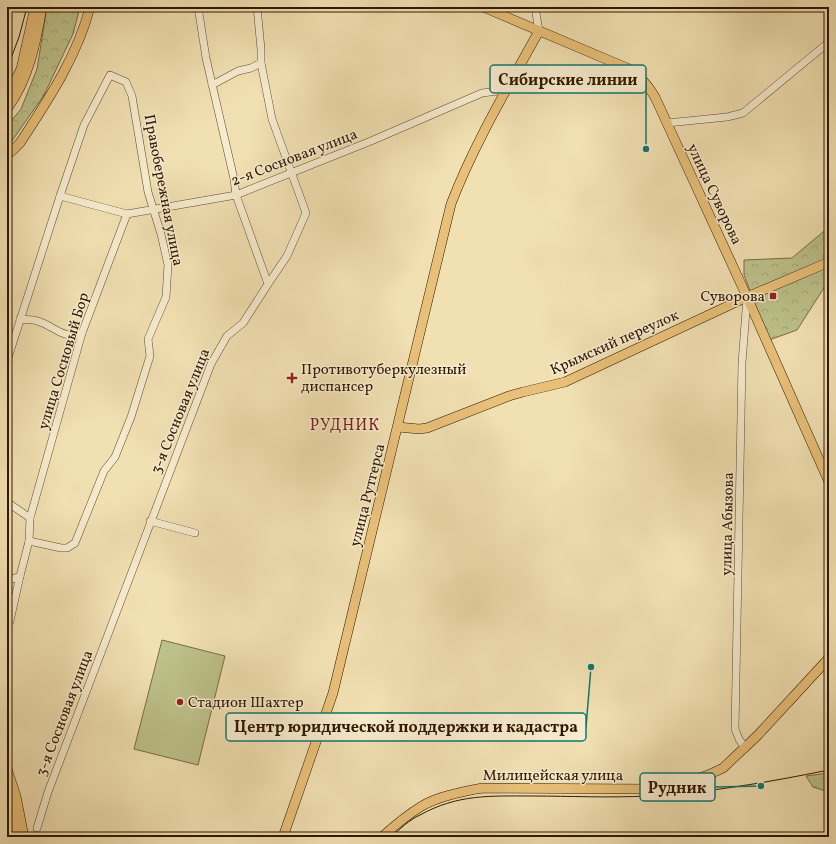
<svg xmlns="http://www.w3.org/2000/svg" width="836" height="844" font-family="Vollkorn,serif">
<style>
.grass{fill:#bdc18a;stroke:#766c46}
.forest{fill:url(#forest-crowns);stroke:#766c46}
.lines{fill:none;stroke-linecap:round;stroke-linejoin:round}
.minor-casing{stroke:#60492d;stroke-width:8}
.major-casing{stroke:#301701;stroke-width:10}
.minor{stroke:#f6ebcd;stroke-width:7}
.major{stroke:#e8c079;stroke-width:9}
.tram{stroke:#301701;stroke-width:1}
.poi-dot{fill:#8f2418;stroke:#f6ebcd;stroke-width:1.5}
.labels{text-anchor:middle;stroke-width:3;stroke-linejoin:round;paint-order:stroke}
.street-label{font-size:15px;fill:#301701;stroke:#f6ebcd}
.poi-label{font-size:15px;fill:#301701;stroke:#f6ebcd;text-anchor:start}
.neighbourhood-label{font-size:16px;letter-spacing:1px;fill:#7a1f14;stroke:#f6ebcd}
.leader{fill:none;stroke:#0f766e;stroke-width:1.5}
.callout-dot{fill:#0f766e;stroke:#f6ebcd;stroke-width:1.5}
.callout{fill:#f6ebcd;stroke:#0f766e;stroke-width:1.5}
.callout-label{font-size:16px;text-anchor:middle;font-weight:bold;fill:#301701}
</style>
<defs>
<pattern id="forest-crowns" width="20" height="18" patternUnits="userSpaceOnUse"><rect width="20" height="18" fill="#bdc18a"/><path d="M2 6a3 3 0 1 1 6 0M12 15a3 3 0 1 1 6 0" fill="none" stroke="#a3a575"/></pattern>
</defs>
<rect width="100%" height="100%" fill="#f1e0b2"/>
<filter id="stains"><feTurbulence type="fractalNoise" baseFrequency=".005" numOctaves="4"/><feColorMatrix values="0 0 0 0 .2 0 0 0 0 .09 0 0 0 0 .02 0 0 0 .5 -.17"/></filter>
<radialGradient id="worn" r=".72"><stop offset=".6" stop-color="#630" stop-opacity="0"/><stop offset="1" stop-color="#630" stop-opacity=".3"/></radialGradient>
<path class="grass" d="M162 640 225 656 198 765 134 749Z"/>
<g class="forest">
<path d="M47 7H80L73 34 44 95 7 148V126L21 109 37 69Z"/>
<path d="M829 227V280L797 330 769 340 744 275V260L792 258Z"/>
<path d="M829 773V792L813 787 806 776Z"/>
</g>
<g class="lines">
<defs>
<g id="minor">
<path d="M257 7 261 49V63L272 119 306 213 287 256 268 284"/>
<path d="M535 7 539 31"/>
<path d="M212 85 238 71 251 68 261 63"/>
<path d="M667 123 727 117 743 113 829 42"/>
<path d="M60 196 127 214 236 195 371 141 482 93 506 90"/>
<path d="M20 319C25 320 32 319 37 321 54 325 61 340 82 333"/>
<path d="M7 361 60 196 84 125 110 75 126 82 132 96 148 192 161 234 168 265 166 297 148 339 150 356 131 417 115 457 104 471 75 543 67 548H61L29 541"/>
<path d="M7 502 30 518 29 541 20 576 10 621"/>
<path d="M30 518 82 333 127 214"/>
<path d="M150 521 195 533"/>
<path d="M7 578 13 579 20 576"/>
<path d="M745 748 739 739 735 729 742 363 747 297"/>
<path d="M37 828 48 792 211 364 227 336 243 323 268 284 236 195 234 179 206 58 198 7"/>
</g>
<g id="major">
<path d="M483 7 627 68C640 75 648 85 655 97L747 297 829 482"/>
<path d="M7 98 21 69 35 7"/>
<path d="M7 109C29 79 36 43 42 7"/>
<path d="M7 155 13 150 20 143C48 100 77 57 90 7"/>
<path d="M398 427 419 429 427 428 509 396 523 392 565 382 747 297 829 262"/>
<path d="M7 769 16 796 24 837"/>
<path d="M7 793 17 837"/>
<path d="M283 837 333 693 451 204C474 144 508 87 539 31"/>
<path d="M382 837C394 826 407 815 422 806 439 796 462 792 482 788L655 789 677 786 708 775 723 768 758 735 829 658"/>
</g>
</defs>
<use href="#minor" class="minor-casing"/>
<use href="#major" class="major-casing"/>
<use href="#minor" class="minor"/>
<use href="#major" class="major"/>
<g class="tram">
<path d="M7 69 19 37 27 7"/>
<path d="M7 818 11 837"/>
<path d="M391 837C400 829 409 820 420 815 458 794 490 796 532 796 570 796 608 798 647 796 708 793 769 782 829 770"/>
</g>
</g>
<g class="poi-dot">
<rect x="769" y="292" width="8" height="8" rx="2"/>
<path d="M290 372h4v4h4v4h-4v4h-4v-4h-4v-4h4z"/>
<circle cx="180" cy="702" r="4"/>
</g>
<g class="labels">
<g class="street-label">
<text transform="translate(294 157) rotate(-21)" y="5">2-я Сосновая улица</text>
<text transform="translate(164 190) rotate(79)" y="5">Правобережная улица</text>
<text transform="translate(715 194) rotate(65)" y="5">улица Суворова</text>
<text transform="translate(614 342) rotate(-24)" y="5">Крымский переулок</text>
<text transform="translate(63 361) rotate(-73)" y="5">улица Сосновый Бор</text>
<text transform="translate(180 411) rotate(-68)" y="5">3-я Сосновая улица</text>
<text transform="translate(367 495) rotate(-76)" y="5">улица Рутгерса</text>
<text transform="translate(727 524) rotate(-89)" y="5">улица Абызова</text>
<text transform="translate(64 713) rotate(-69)" y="5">3-я Сосновая улица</text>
<text x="553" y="780">Милицейская улица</text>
</g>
<g class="poi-label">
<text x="765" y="301" text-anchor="end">Суворова</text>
<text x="301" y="374">Противотуберкулезный<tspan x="301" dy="17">диспансер</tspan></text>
<text x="188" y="707">Стадион Шахтер</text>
</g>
<g class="neighbourhood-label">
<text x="345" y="430">РУДНИК</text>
</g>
</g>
<path class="leader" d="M646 149L646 79M591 667L586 727M761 786L715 787"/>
<g class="callout-dot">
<circle cx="646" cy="149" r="4"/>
<circle cx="591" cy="667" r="4"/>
<circle cx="761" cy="786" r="4"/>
</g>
<g class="callout">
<rect x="490" y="65" width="156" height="28" rx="4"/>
<rect x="226" y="713" width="360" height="28" rx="4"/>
<rect x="640" y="773" width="75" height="28" rx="4"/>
</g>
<g class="callout-label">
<text x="568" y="85">Сибирские линии</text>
<text x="406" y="732">Центр юридической поддержки и кадастра</text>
<text x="677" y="793">Рудник</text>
</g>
<rect width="836" height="844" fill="none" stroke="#f1e0b2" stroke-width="24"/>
<rect x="8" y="8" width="820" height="828" fill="none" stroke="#301701" stroke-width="2"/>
<rect x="12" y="12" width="812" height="820" fill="none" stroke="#301701"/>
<rect width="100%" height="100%" filter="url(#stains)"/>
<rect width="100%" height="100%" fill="url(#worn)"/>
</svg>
